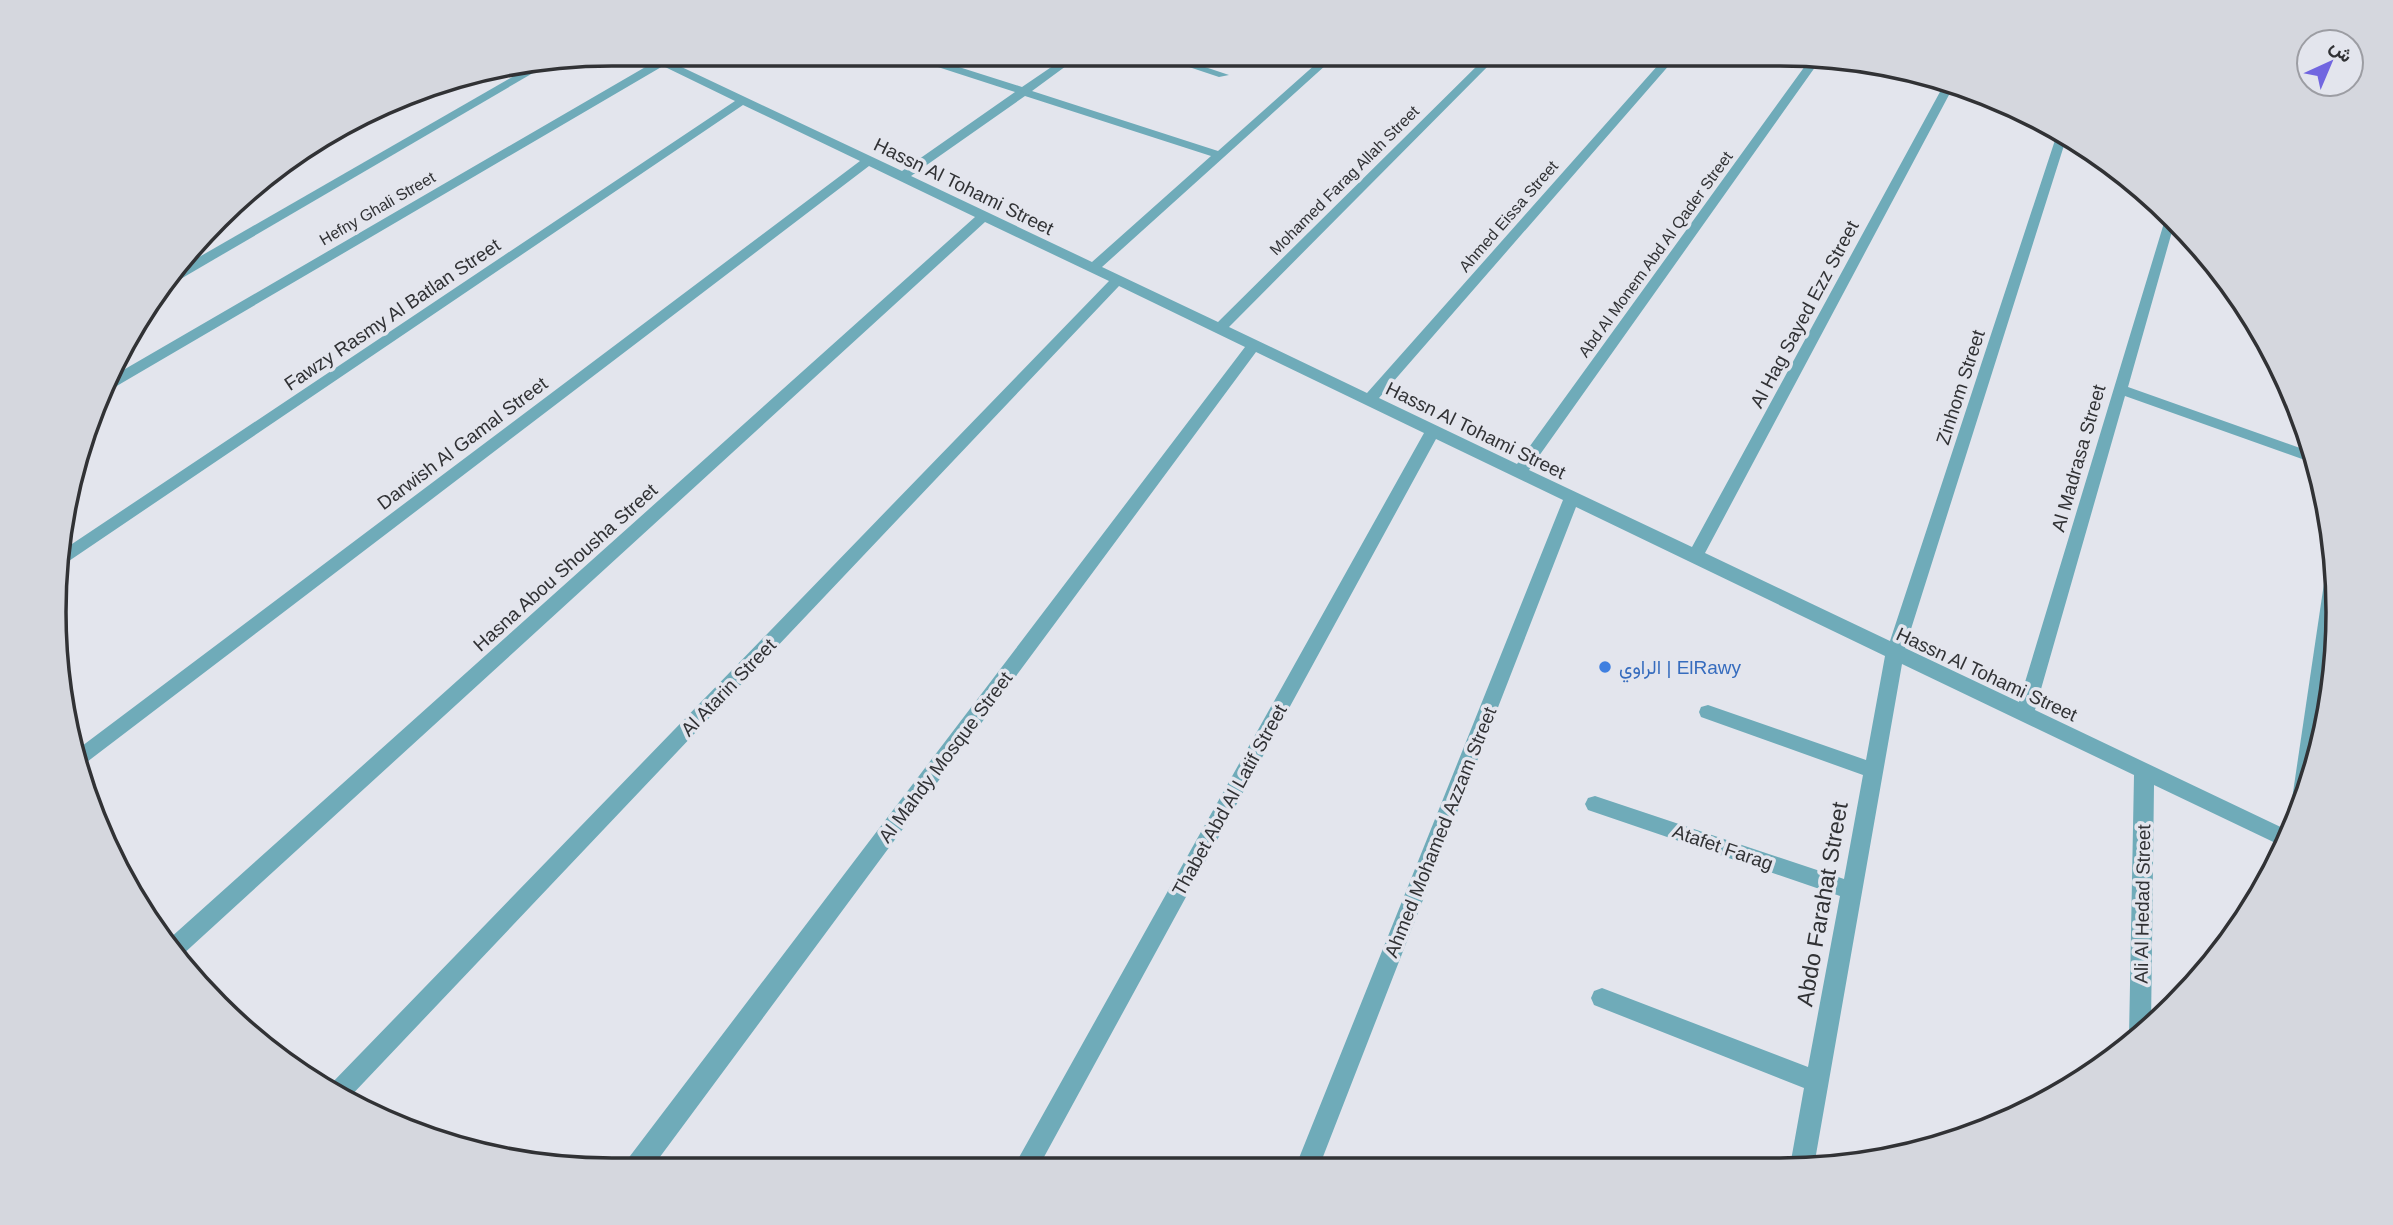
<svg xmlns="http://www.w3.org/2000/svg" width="2393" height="1225" font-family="Helvetica,Vazirmatn,sans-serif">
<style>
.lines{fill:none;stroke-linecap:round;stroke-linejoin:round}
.street{fill:#6fabb9;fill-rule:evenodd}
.wall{fill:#9e9795}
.shop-dot{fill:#3f7fe0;stroke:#e3e5ed;stroke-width:2.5}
.labels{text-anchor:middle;stroke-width:7;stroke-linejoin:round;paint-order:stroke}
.far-street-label{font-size:16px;fill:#313235;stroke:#e3e5ed}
.street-label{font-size:19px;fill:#313235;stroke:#e3e5ed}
.shop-label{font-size:19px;fill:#366cbe;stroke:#e3e5ed;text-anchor:start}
.near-street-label{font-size:23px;fill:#313235;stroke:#e3e5ed}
.rim{fill:none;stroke:#313235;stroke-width:3.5}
</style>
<rect width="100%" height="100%" fill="#e3e5ed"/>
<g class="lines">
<g class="street">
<path d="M641 54C652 54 663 54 673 56L674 58 671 62 902 171 1015 92 907 57 906 55H921L1022 87 1069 55H1081L1032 91 1218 151 1326 55H1337L1102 267 1218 322 1488 55H1499L1229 327 1367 393 1667 55H1678L1379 398 1517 464 1813 55 1823 56 1529 470 1692 547 1941 90 1879 68 1878 65 1905 70 2029 113 2048 125 2040 124 1950 93 1705 553 1890 641 2058 131 2067 136 1905 648 2019 702 2167 213 2175 221 2128 387 2314 453 2316 464 2125 396 2035 710 2291 832 2286 848 2154 785 2151 1026 2132 1044 2129 1037 2134 775 1902 664 1814 1166H1790L1804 1088 1594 1005 1591 998 1594 991 1602 988 1808 1067 1840 896 1588 810 1585 804 1588 798 1595 796 1844 879 1863 775 1701 717 1699 712 1701 707 1708 705 1866 760 1885 656 1576 507 1319 1167 1295 1168 1563 500 1436 439 1038 1168H1013L1424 433 1256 352 651 1169H624L627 1160 1245 347 1119 286 347 1100 330 1085 1109 281 985 222 181 956 169 939 975 217 869 166 83 765 78 749 860 161 743 105 63 565V550L735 101 663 66 115 387 108 388 113 376 654 62ZM1025 96 1211 156 1092 262 911 176Z"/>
<path d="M1153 55H1169L1229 75 1219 77Z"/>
<path d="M545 66 172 284H164L173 272 528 68Z"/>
<path d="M2335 557 2336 615 2316 766 2298 813 2291 806 2327 563Z"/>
</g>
</g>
<path class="wall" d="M1913 71 1925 73 1987 97Z"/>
<circle class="shop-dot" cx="1605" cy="667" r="7"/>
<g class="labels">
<g class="far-street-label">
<text transform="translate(1344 180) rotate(-45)" y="6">Mohamed Farag Allah Street</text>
<text transform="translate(377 208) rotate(-30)" y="6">Hefny Ghali Street</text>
<text transform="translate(1508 216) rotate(-49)" y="6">Ahmed Eissa Street</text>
<text transform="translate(1655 254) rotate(-54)" y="6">Abd Al Monem Abd Al Qader Street</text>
</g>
<g class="street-label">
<text transform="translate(964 186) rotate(26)" y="7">Hassn Al Tohami Street</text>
<text transform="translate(392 314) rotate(-34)" y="7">Fawzy Rasmy Al Batlan Street</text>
<text transform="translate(1804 314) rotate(-62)" y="7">Al Hag Sayed Ezz Street</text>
<text transform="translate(1960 387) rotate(-72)" y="7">Zinhom Street</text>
<text transform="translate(1476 430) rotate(26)" y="7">Hassn Al Tohami Street</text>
<text transform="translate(462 443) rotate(-37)" y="7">Darwish Al Gamal Street</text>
<text transform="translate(2078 458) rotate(-74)" y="7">Al Madrasa Street</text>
<text transform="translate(565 567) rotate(-42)" y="7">Hasna Abou Shousha Street</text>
<text transform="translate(1987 674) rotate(25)" y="7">Hassn Al Tohami Street</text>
<text transform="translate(728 687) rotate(-46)" y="7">Al Atarin Street</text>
<text transform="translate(945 757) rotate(-53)" y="7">Al Mahdy Mosque Street</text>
<text transform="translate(1229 800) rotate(-61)" y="7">Thabet Abd Al Latif Street</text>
<text transform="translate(1440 832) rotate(-68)" y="7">Ahmed Mohamed Azzam Street</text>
<text transform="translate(1723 847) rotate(19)" y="7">Atafet Farag</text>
<text transform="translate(2142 904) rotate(-89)" y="7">Ali Al Hedad Street</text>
</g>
<g class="shop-label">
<text x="1619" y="674">الراوي | ElRawy</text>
</g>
<g class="near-street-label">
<text transform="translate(1822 904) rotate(-80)" y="8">Abdo Farahat Street</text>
</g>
</g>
<path d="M0 0H2393V1225H0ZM612 66H1780A546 546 0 0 1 2326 612V612A546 546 0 0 1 1780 1158H612A546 546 0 0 1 66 612V612A546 546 0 0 1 612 66Z" fill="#d5d7de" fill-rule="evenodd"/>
<path class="rim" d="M612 66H1780A546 546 0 0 1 2326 612V612A546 546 0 0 1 1780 1158H612A546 546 0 0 1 66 612V612A546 546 0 0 1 612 66Z"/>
<g transform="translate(2330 63) rotate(44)"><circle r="33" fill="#e3e5ed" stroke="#9c9da3" stroke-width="2"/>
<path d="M0-5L12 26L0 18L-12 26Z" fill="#7166e0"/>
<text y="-10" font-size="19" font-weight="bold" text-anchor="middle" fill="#313235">ش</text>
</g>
</svg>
